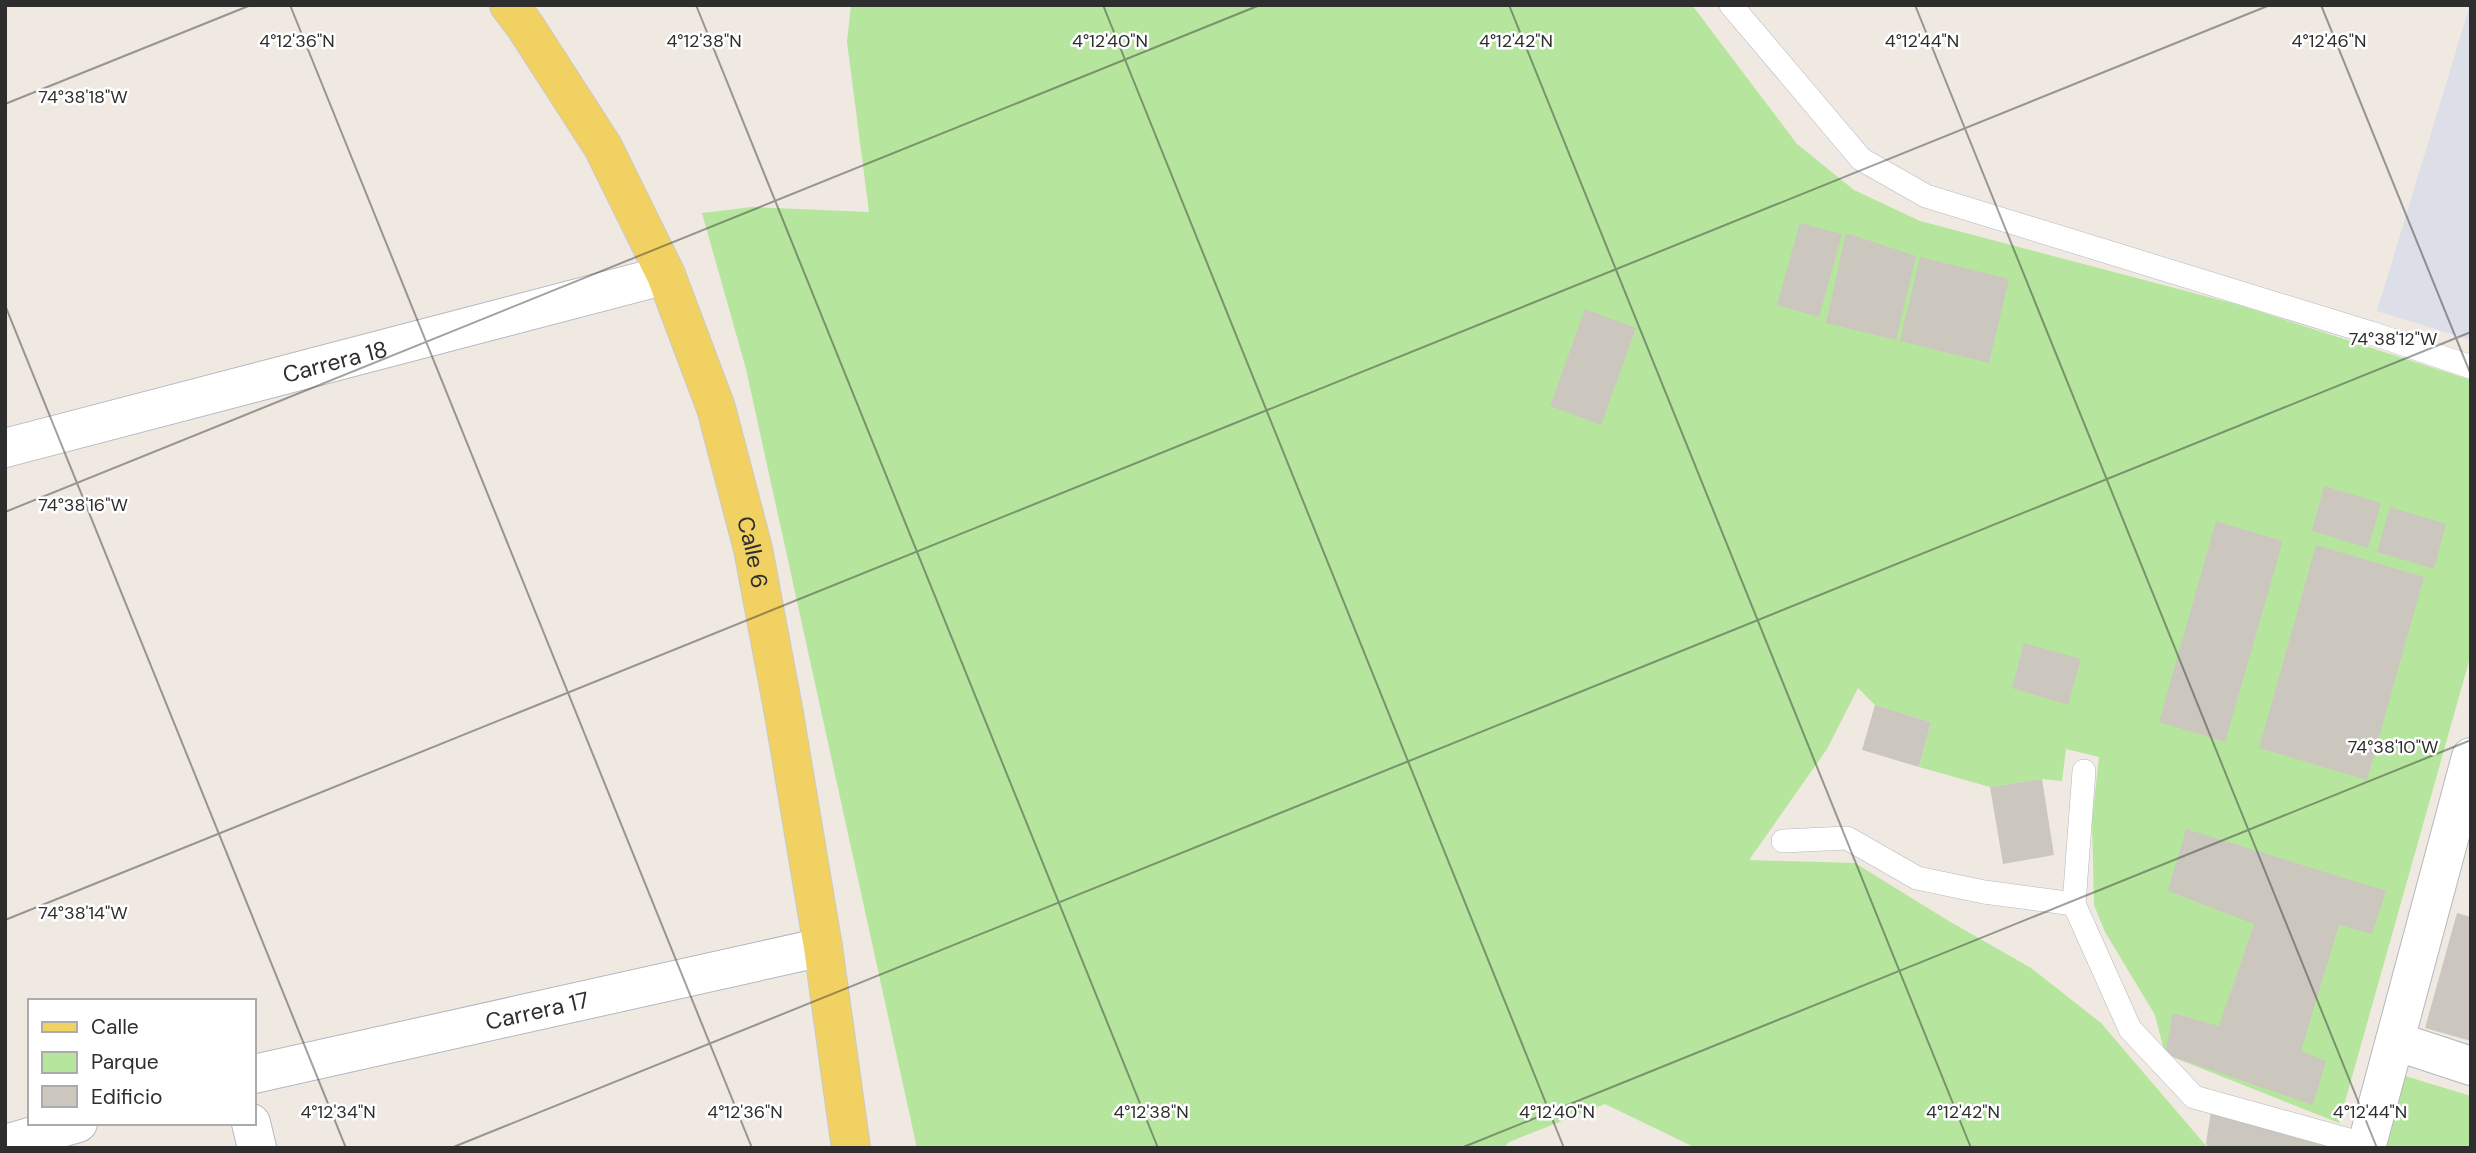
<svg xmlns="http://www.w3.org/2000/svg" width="2476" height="1153" font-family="'DM Sans',sans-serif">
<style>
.airport{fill:#dcdee8}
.green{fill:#b6e59e}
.building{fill:#cbc7bf}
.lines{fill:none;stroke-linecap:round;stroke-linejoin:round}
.service-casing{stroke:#b4b7c1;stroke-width:24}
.minor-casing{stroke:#b4b7c1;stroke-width:40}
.primary-casing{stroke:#c9c9c9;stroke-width:40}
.service{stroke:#fff;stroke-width:23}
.minor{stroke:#fff;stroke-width:38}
.primary{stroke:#f2d163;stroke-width:38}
.ticks{fill:none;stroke:#2e2e2e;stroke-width:2;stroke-opacity:0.45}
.labels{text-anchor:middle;stroke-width:5;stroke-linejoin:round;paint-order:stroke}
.street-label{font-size:23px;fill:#2e2e2e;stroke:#fff}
.ticks-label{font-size:18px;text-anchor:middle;fill:#2e2e2e;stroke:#fff;stroke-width:5;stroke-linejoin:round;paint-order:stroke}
</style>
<rect width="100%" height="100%" fill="#efe9e1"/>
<path class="airport" d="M2470 5H2471V340L2377 311Z"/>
<g class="green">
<path d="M851 5H1692L1797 144 1854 190 1920 221 2239 305 2471 380V654L2339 1123 2165 1054 2155 1015 2105 932 2094 905 2092 821 2099 757 2066 749 2062 781 2042 779 1990 787 1919 767 1931 722 1875 705 1858 688 1827 749 1749 860 1855 863 1947 920 2031 968 2101 1023 2208 1148H1696L1605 1104 1509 1142 1503 1148H917L746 369 702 213 752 207 869 212 847 42Z"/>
<path d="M2402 1075 2471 1096V1148H2379Z"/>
</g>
<g class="building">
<path d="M1800 223 1842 234 1819 317 1777 305Z"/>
<path d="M1846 233 1916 256 1896 340 1826 323Z"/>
<path d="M1920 257 2009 279 1989 363 1900 341Z"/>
<path d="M1585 309 1636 328 1601 425 1550 406Z"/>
<path d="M2324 486 2381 503 2368 548 2312 531Z"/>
<path d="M2390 507 2446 524 2434 569 2377 552Z"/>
<path d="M2216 521 2283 541 2225 742 2159 722Z"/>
<path d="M2316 545 2424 577 2367 780 2259 748Z"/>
<path d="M2024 643 2081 659 2068 705 2012 688Z"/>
<path d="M1875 705 1931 722 1919 767 1862 750Z"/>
<path d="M2042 779 2054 855 2003 864 1990 787Z"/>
<path d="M2186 829 2386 891 2372 934 2339 925 2301 1051 2326 1061 2313 1105 2165 1054 2173 1013 2219 1026 2254 924 2168 891Z"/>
<path d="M2457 913 2471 917V1041L2425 1028Z"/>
<path d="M2211 1111 2329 1147V1148H2209L2206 1144Z"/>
</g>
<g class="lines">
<defs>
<g id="service">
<path d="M1731 5 1861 159 1926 196 2371 333 2471 367"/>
<path d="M2084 771 2074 904 2130 1029 2194 1097 2367 1145"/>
<path d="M1783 841 1847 838 1917 878 1984 892 2074 904"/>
</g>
<g id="minor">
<path id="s1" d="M5 448 666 275"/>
<path d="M2395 1041 2471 1066"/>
<path id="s2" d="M254 1074 823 947"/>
<path d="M251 1123 257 1148"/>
<path d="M5 1144 78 1123"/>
<path d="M2366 1148 2471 757"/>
</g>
<g id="primary">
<path id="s3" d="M509 5 525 26 603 147 666 275 716 408 753 549 784 714 823 947 851 1148"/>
</g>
</defs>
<use href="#service" class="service-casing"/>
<use href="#minor" class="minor-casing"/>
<use href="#primary" class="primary-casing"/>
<use href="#service" class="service"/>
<use href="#minor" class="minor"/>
<use href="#primary" class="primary"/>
</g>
<path class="ticks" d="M290 5 752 1148M696 5 1158 1148M1103 5 1564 1148M1509 5 1971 1148M1915 5 2377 1148M2321 5 2471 375M5 104 251 5M5 305 346 1148M5 512 1260 5M5 920 2270 5M451 1148 2471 332M1461 1148 2471 740M2470 1148H2471"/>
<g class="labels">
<g class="street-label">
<text dy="8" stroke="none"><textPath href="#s1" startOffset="341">Carrera 18</textPath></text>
<text dy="8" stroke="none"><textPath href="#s3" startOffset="604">Calle 6</textPath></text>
<text dy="8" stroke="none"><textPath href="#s2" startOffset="290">Carrera 17</textPath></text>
</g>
</g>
<g class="ticks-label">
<text x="1110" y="47">4°12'40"N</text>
<text x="297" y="47">4°12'36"N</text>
<text x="704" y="47">4°12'38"N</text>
<text x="1516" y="47">4°12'42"N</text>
<text x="1922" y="47">4°12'44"N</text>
<text x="2329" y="47">4°12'46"N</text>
<text x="83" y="103">74°38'18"W</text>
<text x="2393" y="345">74°38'12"W</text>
<text x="83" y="511">74°38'16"W</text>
<text x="2393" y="753">74°38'10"W</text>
<text x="83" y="919">74°38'14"W</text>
<text x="338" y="1118">4°12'34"N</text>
<text x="745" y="1118">4°12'36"N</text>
<text x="1151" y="1118">4°12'38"N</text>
<text x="1557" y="1118">4°12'40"N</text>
<text x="1963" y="1118">4°12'42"N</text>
<text x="2370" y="1118">4°12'44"N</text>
</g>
<rect width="2476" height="1153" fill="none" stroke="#2e2e2e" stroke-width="14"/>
<rect x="28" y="999" width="228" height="126" fill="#ffffff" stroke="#ababab" stroke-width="2"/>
<rect x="42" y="1022" width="35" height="10" fill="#f2d163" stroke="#ababab" stroke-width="2"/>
<text x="91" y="1034" font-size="21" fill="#2e2e2e">Calle</text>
<rect x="42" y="1052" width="35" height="21" fill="#b6e59e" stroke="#ababab" stroke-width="2"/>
<text x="91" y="1069" font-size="21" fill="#2e2e2e">Parque</text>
<rect x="42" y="1086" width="35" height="21" fill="#cbc7bf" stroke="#ababab" stroke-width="2"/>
<text x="91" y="1104" font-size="21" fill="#2e2e2e">Edificio</text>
</svg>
